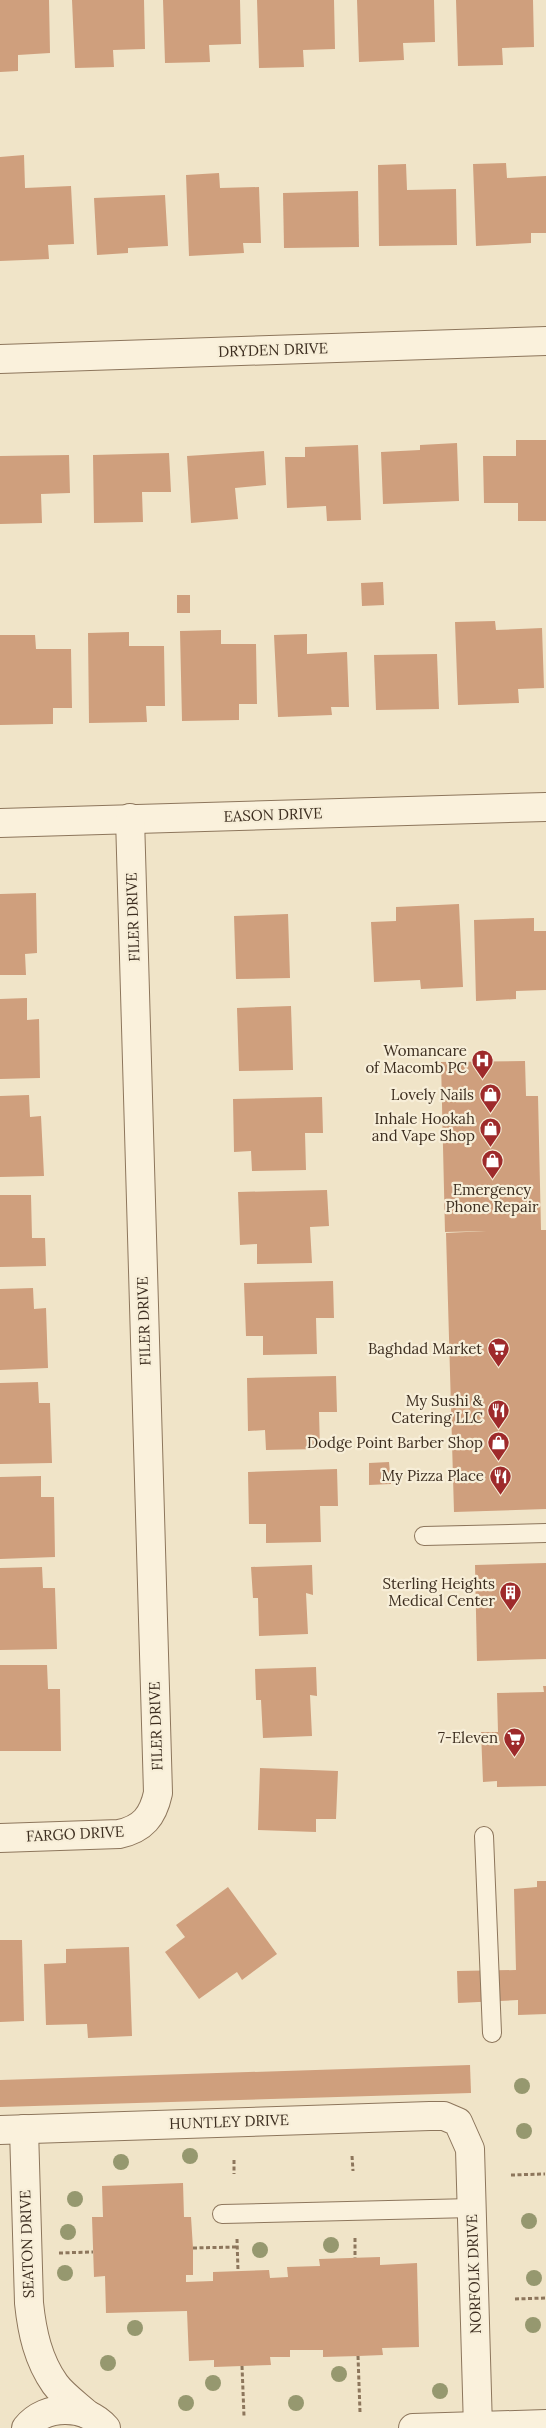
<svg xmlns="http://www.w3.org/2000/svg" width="546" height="2428" font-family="Lora,serif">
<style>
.building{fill:#cf9f7d}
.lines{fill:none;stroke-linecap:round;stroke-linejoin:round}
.service-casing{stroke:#8d765c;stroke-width:20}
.minor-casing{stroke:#8d765c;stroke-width:30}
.path{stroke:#8d765c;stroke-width:3;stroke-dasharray:4 2.5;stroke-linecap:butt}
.service{stroke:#faf1dc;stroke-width:18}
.minor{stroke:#faf1dc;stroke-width:28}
.tree{fill:#96986f}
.labels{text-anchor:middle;stroke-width:4.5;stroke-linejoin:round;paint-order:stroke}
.street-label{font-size:15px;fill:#3d2e20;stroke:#f7eed8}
.poi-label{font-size:15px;fill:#3d2e20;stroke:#f7eed8;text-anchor:end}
</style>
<rect width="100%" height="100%" fill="#f0e4c8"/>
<g class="building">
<path d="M0 0H49L50 53 18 55V71L0 72Z"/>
<path d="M72 0H144L145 49 113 50 114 67 75 68Z"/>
<path d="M163 0H240L241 44 209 45 210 62 165 63Z"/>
<path d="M257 0H334L335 49 303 50 304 67 259 68Z"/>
<path d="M357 0H434L435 42 403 43 404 60 359 62Z"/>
<path d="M456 0H533L534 47 502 48 503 65 458 66Z"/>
<path d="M24 155 25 188 71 186 74 244 48 245 49 259 0 261V157Z"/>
<path d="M506 163 507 178 546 176V233H531V243L476 246 473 164Z"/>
<path d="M406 164 407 190 456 189 457 245 379 246 378 165Z"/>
<path d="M219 173 220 188 259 187 261 243H243L244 253 189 256 186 175Z"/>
<path d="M358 191 359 247 284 248 283 193Z"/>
<path d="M165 195 168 246 128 248V253L97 255 94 198Z"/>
<path d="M516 440H546V521H518V503H484L483 456H516Z"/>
<path d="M457 443 459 501 383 504 381 452 420 450V445Z"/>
<path d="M358 445 361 520 327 521 326 506 287 508 285 457H305V447Z"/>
<path d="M264 451 266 485 235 488 238 519 191 523 187 456Z"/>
<path d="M169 453 171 492H142L143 522 94 523 93 455Z"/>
<path d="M69 455 70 493 41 494 42 523 0 524V456Z"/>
<path d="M383 582 384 605 362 606 361 583Z"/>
<rect x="177" y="595" width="13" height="18"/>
<path d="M495 621 496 630 542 628 544 688 518 689 519 703 458 705 455 622Z"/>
<path d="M221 630V644H256L257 704H239V720L182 721 180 631Z"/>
<path d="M129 632V646H164L165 706H146L147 722 89 723 88 633Z"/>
<path d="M307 634V654L347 652 349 707H331L332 715 278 717 274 635Z"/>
<path d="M0 635H35L36 649H71L72 708H53V724L0 725Z"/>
<path d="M437 654 439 709 376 710 374 655Z"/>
<path d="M36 893 37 953 25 954 26 975H0V894Z"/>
<path d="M459 904 463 987 421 989 420 980 374 982 371 922 396 921V907Z"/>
<path d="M288 914 290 978 236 979 234 916Z"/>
<path d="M534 918V931H546V990L516 991V999L476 1001 474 920Z"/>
<path d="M27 998V1020L39 1019 40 1078 0 1079V999Z"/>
<path d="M291 1006 293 1070 239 1071 237 1008Z"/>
<path d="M525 1061 526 1096H538L541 1230H546V1509L454 1512 446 1233 486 1231 445 1232 441 1062Z"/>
<path d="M29 1095 30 1117 41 1116 44 1176 0 1177V1096Z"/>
<path d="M322 1097 323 1133H305L306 1170 252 1171 251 1151 234 1152 233 1099Z"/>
<path d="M327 1190 329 1226 310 1227 312 1263 257 1264V1244L240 1245 238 1192Z"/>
<path d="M0 1195H31L32 1238H45L46 1266 0 1267Z"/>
<path d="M333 1281 334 1318H316L317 1354 263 1355V1336H246L244 1283Z"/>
<path d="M33 1288 34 1309 46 1308 48 1368 0 1370V1289Z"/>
<path d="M336 1376 337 1412H319L320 1449 266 1450 265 1430 248 1431 247 1378Z"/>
<path d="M38 1382 39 1403H50L52 1463 0 1464V1383Z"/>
<path d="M389 1462 391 1484 369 1485V1463Z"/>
<path d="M337 1469 338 1506H320L321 1542 266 1543V1524H249L248 1472Z"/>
<path d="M41 1476V1497H54L55 1557 0 1559V1477Z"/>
<path d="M546 1563V1659L477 1661 475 1565Z"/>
<path d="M312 1565 313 1595 306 1593 308 1634 259 1636 258 1598H253L251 1567Z"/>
<path d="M42 1567 43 1588H55L57 1649 0 1650V1568Z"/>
<path d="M0 1665H47L48 1689H60L61 1751H0Z"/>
<path d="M316 1667 317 1696 310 1695 312 1736 263 1738 261 1700H256L255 1669Z"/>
<path d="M543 1686H546V1786L497 1787V1781L483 1782 481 1732H498L497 1693 544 1692Z"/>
<path d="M260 1768 338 1771 336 1819H316V1832L258 1830Z"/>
<path d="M537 1881H546V2014L518 2015V2000L458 2003 457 1971 516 1970 514 1889 537 1887Z"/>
<path d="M228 1887 277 1954 242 1980 237 1972 199 1999 165 1952 185 1937 176 1925Z"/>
<path d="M0 1940H22L24 2021 0 2022Z"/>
<path d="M129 1947 132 2036 88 2038 87 2024 46 2025 44 1964 66 1963V1949Z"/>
<path d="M470 2065 471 2093 0 2107V2080Z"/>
<path d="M183 2183 184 2217H191L193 2248V2275H186V2282L213 2281V2272L269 2270 270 2278 288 2277 287 2267 320 2266 319 2259 380 2257V2265L417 2263 419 2347 382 2348 383 2355 358 2356 323 2357V2350H290V2357H270L271 2365 214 2367V2360L189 2361 187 2311 106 2313 105 2276 94 2277 92 2217H103L102 2186Z"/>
</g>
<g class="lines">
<defs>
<g id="service">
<path d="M424 1536 546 1533"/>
<path d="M484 1836 492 2033"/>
<path d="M222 2214 472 2208"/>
</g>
<g id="minor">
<path d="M0 359 546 341"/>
<path d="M0 823 546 807"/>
<path d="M0 1838 119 1834C143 1829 153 1816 158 1793L130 818"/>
<path d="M24 2129 29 2303C32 2332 38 2360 55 2384 63 2395 77 2405 87 2414"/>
<path d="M0 2130 430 2116H444L458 2122 470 2149 478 2428"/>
<path d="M26 2428C46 2403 86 2405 106 2428"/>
<path d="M413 2428 546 2424"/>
</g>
</defs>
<use href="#service" class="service-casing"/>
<use href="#minor" class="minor-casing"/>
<g class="path">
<path d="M352 2156 353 2171"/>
<path d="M234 2160V2174"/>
<path d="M511 2175 545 2174"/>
<path d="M355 2238V2258"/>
<path d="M237 2239 238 2271"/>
<path d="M193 2248 237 2247"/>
<path d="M59 2253 93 2252"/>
<path d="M515 2299 546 2298"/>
<path d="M358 2356 360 2412"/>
<path d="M242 2366 244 2416"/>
</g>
<use href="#service" class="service"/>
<use href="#minor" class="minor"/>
</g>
<g class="tree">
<circle cx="522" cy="2086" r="8"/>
<circle cx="524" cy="2131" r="8"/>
<circle cx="190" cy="2156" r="8"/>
<circle cx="121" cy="2162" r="8"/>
<circle cx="75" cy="2199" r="8"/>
<circle cx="529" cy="2221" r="8"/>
<circle cx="68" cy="2232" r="8"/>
<circle cx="331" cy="2245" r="8"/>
<circle cx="260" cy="2250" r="8"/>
<circle cx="65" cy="2273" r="8"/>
<circle cx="534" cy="2278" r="8"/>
<circle cx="533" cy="2325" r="8"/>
<circle cx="135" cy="2328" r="8"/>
<circle cx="108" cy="2363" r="8"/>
<circle cx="339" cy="2374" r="8"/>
<circle cx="213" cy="2383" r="8"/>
<circle cx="440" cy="2391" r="8"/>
<circle cx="186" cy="2403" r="8"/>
<circle cx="296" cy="2403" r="8"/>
</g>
<defs>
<symbol id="hospital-pin" viewBox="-11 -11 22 30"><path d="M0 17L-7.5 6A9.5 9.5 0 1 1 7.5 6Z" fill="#9e2a2b" stroke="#f7eed8"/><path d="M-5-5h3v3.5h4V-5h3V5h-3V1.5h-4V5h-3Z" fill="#fff"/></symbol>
<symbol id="shop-pin" viewBox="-11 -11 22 30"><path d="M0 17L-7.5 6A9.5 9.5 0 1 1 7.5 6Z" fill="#9e2a2b" stroke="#f7eed8"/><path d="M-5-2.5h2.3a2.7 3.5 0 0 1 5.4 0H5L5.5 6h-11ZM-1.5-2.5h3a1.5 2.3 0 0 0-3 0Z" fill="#fff"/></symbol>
<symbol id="supermarket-pin" viewBox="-11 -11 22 30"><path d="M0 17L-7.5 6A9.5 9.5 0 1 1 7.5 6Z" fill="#9e2a2b" stroke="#f7eed8"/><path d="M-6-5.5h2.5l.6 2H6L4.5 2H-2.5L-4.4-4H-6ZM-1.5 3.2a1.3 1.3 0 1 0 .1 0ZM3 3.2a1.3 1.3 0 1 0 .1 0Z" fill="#fff"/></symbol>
<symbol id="restaurant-pin" viewBox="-11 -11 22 30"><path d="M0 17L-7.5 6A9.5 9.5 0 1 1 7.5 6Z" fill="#9e2a2b" stroke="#f7eed8"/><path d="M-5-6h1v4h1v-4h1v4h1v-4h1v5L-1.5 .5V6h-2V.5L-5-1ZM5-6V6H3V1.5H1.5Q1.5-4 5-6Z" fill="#fff"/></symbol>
<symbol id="building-pin" viewBox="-11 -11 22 30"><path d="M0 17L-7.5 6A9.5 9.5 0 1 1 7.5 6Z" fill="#9e2a2b" stroke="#f7eed8"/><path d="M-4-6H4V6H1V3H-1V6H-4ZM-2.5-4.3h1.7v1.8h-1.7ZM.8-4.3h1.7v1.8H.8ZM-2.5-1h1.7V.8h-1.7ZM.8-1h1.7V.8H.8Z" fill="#fff"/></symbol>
</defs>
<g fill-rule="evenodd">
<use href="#hospital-pin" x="470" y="1048" width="25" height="34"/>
<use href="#shop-pin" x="478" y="1082" width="25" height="34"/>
<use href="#shop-pin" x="478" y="1116" width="25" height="34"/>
<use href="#shop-pin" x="480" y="1148" width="25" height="34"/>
<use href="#supermarket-pin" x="486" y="1336" width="25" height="34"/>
<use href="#restaurant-pin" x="486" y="1398" width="25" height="34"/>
<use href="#shop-pin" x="486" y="1430" width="25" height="34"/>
<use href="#restaurant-pin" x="488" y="1464" width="25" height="34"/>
<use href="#building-pin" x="498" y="1580" width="25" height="34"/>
<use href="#supermarket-pin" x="502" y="1726" width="25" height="34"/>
</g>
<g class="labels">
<g class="street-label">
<text transform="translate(273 350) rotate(-2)" y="5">DRYDEN DRIVE</text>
<text transform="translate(273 815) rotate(-2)" y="5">EASON DRIVE</text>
<text transform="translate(133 917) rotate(-92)" y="5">FILER DRIVE</text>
<text transform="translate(144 1321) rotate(-92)" y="5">FILER DRIVE</text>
<text transform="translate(156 1726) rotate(-92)" y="5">FILER DRIVE</text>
<text transform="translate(75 1834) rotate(-3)" y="5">FARGO DRIVE</text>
<text transform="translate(229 2122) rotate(-2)" y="5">HUNTLEY DRIVE</text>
<text transform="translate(27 2244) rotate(-92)" y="5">SEATON DRIVE</text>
<text transform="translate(474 2274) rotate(-92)" y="5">NORFOLK DRIVE</text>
</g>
<g class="poi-label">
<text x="467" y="1056">Womancare<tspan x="467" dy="17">of Macomb PC</tspan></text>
<text x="474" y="1100">Lovely Nails</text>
<text x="475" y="1124">Inhale Hookah<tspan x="475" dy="17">and Vape Shop</tspan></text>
<text x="492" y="1195" text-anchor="middle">Emergency<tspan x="492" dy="17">Phone Repair</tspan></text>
<text x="482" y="1354">Baghdad Market</text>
<text x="483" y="1406">My Sushi &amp;<tspan x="483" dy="17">Catering LLC</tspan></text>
<text x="483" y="1448">Dodge Point Barber Shop</text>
<text x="484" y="1481">My Pizza Place</text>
<text x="495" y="1589">Sterling Heights<tspan x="495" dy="17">Medical Center</tspan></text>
<text x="498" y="1743">7-Eleven</text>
</g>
</g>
</svg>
